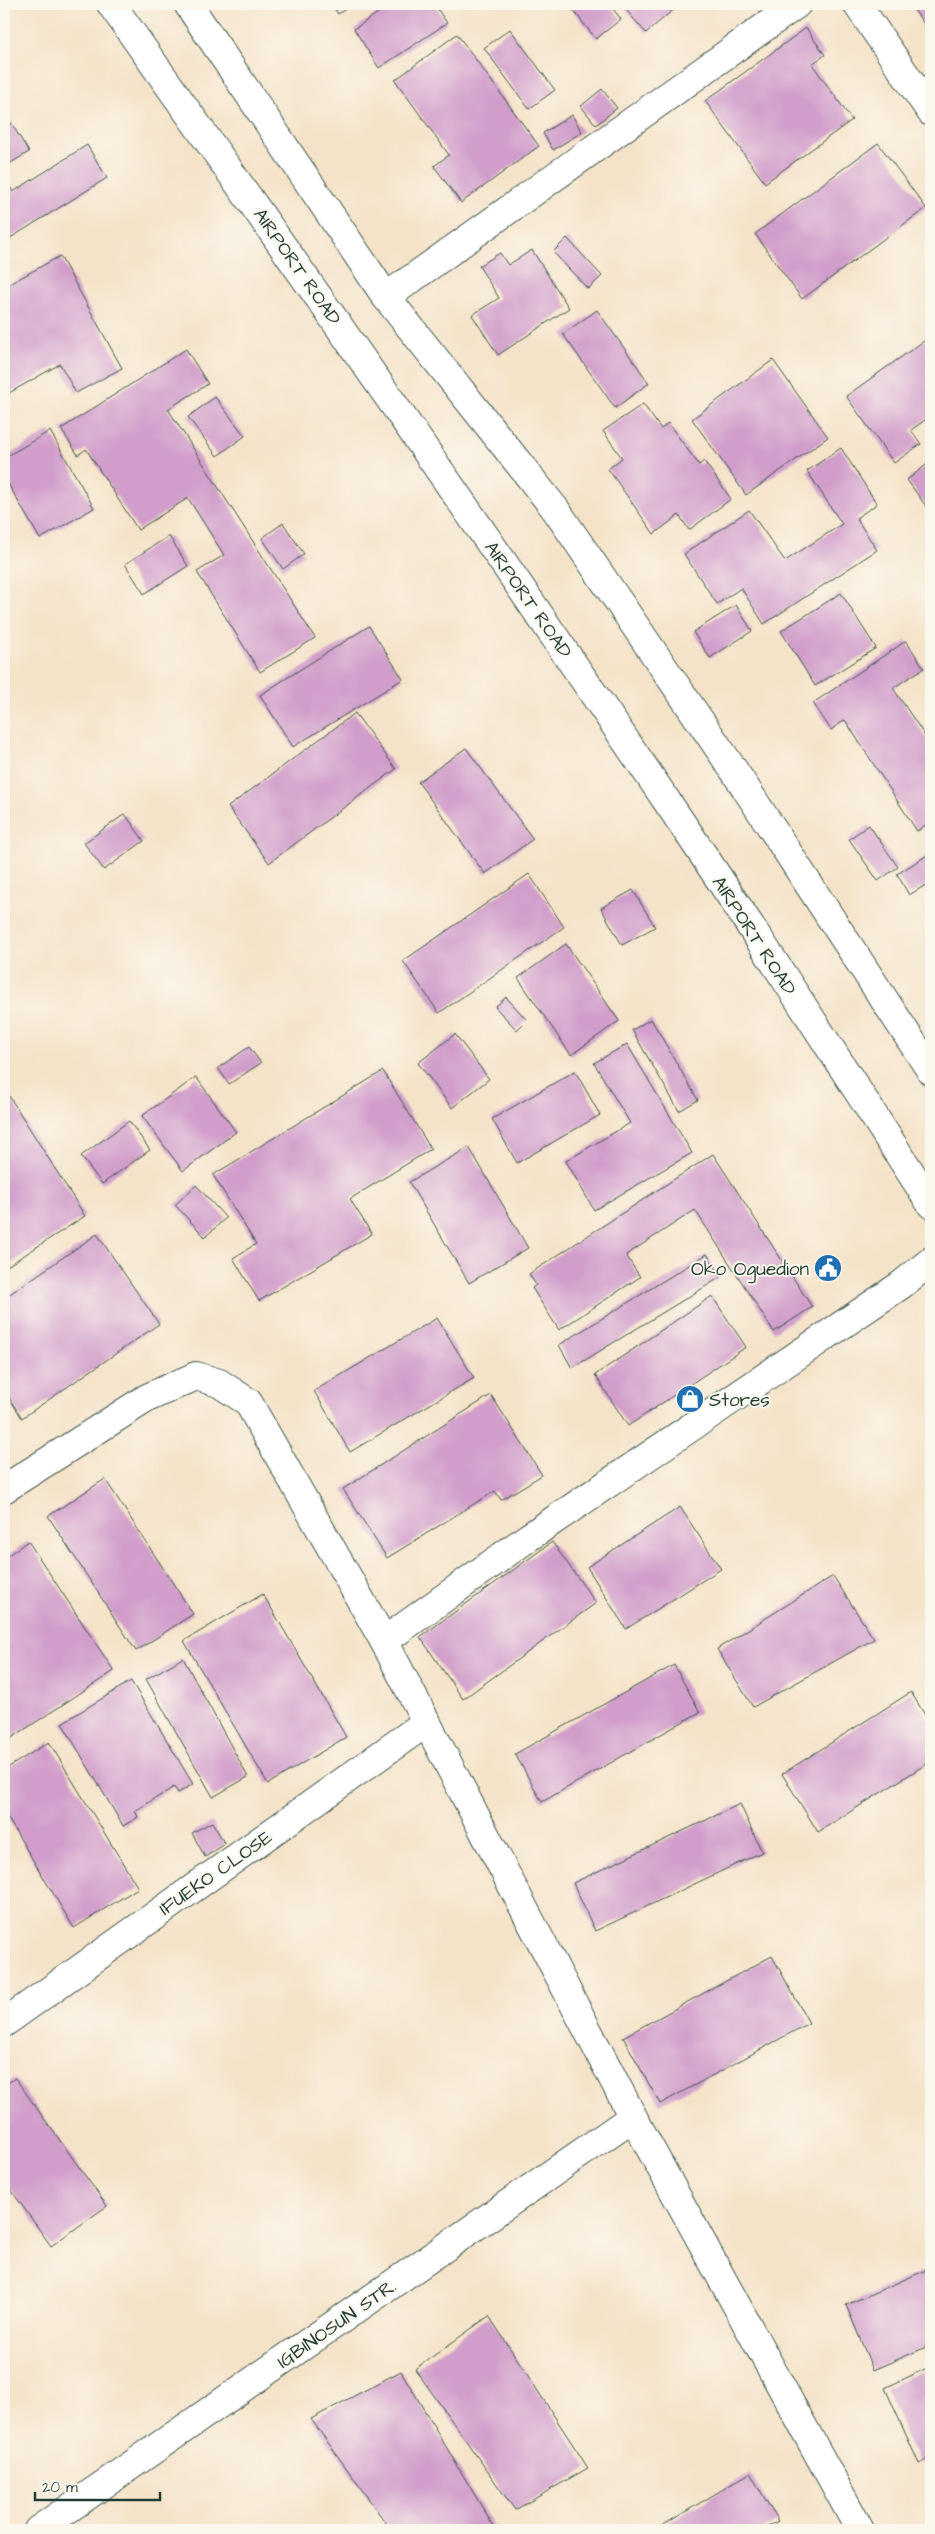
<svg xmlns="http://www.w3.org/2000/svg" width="935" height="2534" font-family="'Architects Daughter',sans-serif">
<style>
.building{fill:#d19ecb}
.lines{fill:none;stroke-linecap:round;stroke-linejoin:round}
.street-casing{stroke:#3f564a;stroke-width:30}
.secondary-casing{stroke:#3f564a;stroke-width:30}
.street{stroke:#fff;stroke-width:28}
.secondary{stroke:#fff;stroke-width:28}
.labels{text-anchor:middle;stroke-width:4;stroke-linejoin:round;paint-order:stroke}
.street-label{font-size:19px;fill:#1f3d34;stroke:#fbf7ec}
.poi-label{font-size:19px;fill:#1f3d34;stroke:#fbf7ec;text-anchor:end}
</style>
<rect width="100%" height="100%" fill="#fbf7ec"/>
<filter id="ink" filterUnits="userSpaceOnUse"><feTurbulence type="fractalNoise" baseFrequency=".02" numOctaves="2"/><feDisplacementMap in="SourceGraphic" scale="10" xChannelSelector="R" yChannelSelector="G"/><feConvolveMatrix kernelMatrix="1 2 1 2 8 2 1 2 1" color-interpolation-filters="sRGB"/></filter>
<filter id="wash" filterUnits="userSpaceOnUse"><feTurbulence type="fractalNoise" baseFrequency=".0096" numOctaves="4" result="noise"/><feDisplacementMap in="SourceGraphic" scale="20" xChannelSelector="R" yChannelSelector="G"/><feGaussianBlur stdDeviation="1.12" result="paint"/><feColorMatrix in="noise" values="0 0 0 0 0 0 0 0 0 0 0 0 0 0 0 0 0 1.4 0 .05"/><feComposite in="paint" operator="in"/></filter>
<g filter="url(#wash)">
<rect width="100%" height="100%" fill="#f5e3c9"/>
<g id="blocks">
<g class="building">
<path d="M332 4H353L338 14Z"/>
<path d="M391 4H434L447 23 379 68 354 29Z"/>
<path d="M568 4H609L621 19 596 39Z"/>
<path d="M621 4H680L646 33Z"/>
<path d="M910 4H931V34Z"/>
<path d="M806 28 825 55 812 64 852 120 765 183 705 101Z"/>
<path d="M510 29 555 90 529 109 484 48Z"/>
<path d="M457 34 539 146 461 203 434 166 449 155 395 80Z"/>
<path d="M602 89 617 108 596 125 581 106Z"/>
<path d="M572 115 582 132 553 150 543 133Z"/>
<path d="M8 118 29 152 4 167V121Z"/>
<path d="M878 143 926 208 802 299 755 234Z"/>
<path d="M87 145 107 178 4 242V177L13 192Z"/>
<path d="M567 238 602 276 588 289 553 252Z"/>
<path d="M532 250 569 308 498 355 472 315 499 298 479 266 500 253 508 265Z"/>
<path d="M60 256 122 368 76 393 60 364 9 393 4 384V287Z"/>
<path d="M597 310 649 383 615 408 563 334Z"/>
<path d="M931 336V416L911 430 921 444 894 463 846 396Z"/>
<path d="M186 349 208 384 168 409 315 638 260 672 197 572 224 555 188 498 138 530 86 449 78 455 61 429Z"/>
<path d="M773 360 828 437 746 495 692 419Z"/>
<path d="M215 397 245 436 217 456 188 417Z"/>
<path d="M643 404 661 429 668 423 699 465 704 461 731 499 689 530 679 515 654 534 608 469 622 458 603 431Z"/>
<path d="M50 431 94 508 40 539 4 477V458Z"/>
<path d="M841 448 877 504 856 518 877 550 764 624 741 588 717 604 684 554 749 510 785 561 842 524 807 471Z"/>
<path d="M931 461V513L907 480Z"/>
<path d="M283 523 304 554 283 569 262 538Z"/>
<path d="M169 536 188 566 144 594 125 564Z"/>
<path d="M841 593 876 648 815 686 781 631Z"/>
<path d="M736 605 752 631 710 658 693 632Z"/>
<path d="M369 626 403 679 293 747 260 695Z"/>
<path d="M906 641 924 668 893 688 931 745V821L917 831 845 720 831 730 813 703Z"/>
<path d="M355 713 396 769 269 863 228 807Z"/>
<path d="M466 748 533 839 485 874 418 782Z"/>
<path d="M125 814 144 841 104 870 84 843Z"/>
<path d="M869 825 898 867 878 881 849 839Z"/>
<path d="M931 853V882L909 895 897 874Z"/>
<path d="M529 874 564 927 439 1013 403 961Z"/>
<path d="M633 890 655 927 622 945 601 908Z"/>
<path d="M566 944 619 1021 571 1055 518 978Z"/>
<path d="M506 997 527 1020 517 1030 495 1007Z"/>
<path d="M651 1019 698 1100 679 1111 632 1030Z"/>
<path d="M455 1034 489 1079 452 1108 418 1063Z"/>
<path d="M627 1044 692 1153 594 1210 566 1161 630 1123 594 1063Z"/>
<path d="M249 1047 261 1063 229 1084 218 1068Z"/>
<path d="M383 1071 431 1149 350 1199 372 1234 259 1301 233 1258 256 1244 213 1175Z"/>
<path d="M575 1071 600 1115 517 1163 492 1119Z"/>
<path d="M196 1077 236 1132 183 1171 142 1116Z"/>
<path d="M4 1088 85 1216 4 1268Z"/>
<path d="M129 1121 150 1150 102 1184 81 1156Z"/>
<path d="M469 1147 528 1248 469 1283 409 1182Z"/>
<path d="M713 1154 812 1307 774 1332 695 1210 626 1255 640 1277 559 1330 532 1288 536 1285 529 1274Z"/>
<path d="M196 1185 226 1218 205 1237 175 1205Z"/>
<path d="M97 1234 159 1324 22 1418 4 1390V1298Z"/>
<path d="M707 1254 721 1277 572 1368 559 1345Z"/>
<path d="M712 1296 746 1347 628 1426 595 1375Z"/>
<path d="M437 1318 474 1378 350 1452 314 1391Z"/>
<path d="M491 1395 542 1475 501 1500 495 1491 387 1558 343 1489Z"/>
<path d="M105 1479 193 1614 136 1651 48 1516Z"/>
<path d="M680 1507 721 1569 626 1629 587 1567Z"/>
<path d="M28 1541 114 1671 4 1743V1558Z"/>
<path d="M552 1542 596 1603 463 1699 420 1637Z"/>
<path d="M833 1576 874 1639 753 1707 717 1649Z"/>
<path d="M263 1594 346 1737 268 1784 184 1641Z"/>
<path d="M183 1658 248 1777 213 1797 146 1679Z"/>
<path d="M674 1665 700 1712 542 1802 515 1754Z"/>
<path d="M131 1681 193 1784 178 1793 174 1787 135 1811 138 1817 123 1826 62 1723Z"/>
<path d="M911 1692 931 1725V1761L818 1832 782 1774Z"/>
<path d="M49 1742 138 1888 74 1928 4 1812V1770Z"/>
<path d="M740 1804 762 1852 595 1931 573 1883Z"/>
<path d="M212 1822 225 1844 205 1857 192 1833Z"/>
<path d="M772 1956 809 2023 660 2104 623 2037Z"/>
<path d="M15 2078 107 2206 51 2246 4 2180V2086Z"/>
<path d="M931 2268V2345L873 2370 846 2305Z"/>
<path d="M489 2316 588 2468 515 2510 415 2369Z"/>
<path d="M931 2366V2458L919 2464 885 2388Z"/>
<path d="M401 2371 495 2529 391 2530 311 2419Z"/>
<path d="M750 2473 778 2521 762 2530H655Z"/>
</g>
</g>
</g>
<g filter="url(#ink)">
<use href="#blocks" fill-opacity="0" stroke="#3f564a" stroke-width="1"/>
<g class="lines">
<defs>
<g id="street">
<path d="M857 4 931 112"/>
<path d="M386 297 797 4"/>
<path d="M4 1489 147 1398 196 1376 219 1383 248 1402 384 1641 633 2117 860 2530"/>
<path d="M384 1641 529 1537 901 1285 931 1261"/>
<path d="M4 2023 427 1722"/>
<path d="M38 2530 633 2117"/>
</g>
<g id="secondary">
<path d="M111 4C305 276 496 549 683 825 768 950 849 1078 931 1204"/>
<path d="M188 4 386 297 556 510 735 772 931 1071"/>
</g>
</defs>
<use href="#street" class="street-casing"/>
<use href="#secondary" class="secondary-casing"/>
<use href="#street" class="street"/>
<use href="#secondary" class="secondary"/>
</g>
</g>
<defs>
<symbol id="civic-disc" viewBox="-11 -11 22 22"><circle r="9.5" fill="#1f6fb2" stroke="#fbf7ec"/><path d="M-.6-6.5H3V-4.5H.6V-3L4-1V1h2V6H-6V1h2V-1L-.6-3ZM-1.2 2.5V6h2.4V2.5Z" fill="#fff"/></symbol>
<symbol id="shop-disc" viewBox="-11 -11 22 22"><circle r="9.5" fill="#1f6fb2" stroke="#fbf7ec"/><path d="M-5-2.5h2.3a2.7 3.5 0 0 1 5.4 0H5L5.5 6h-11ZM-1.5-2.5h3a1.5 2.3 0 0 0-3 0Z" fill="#fff"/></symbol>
</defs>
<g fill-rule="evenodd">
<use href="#civic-disc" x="812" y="1252" width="32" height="32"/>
<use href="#shop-disc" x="674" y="1383" width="32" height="32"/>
</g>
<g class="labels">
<g class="street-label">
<text transform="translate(298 266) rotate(55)" y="7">AIRPORT ROAD</text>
<text transform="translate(529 599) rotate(55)" y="7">AIRPORT ROAD</text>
<text transform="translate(755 935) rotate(57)" y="7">AIRPORT ROAD</text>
<text transform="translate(215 1872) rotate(-35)" y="7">IFUEKO CLOSE</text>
<text transform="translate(336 2323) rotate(-35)" y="7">IGBINOSUN STR.</text>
</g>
<g class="poi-label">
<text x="809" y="1275">Oko Oguedion</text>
<text x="709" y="1406" text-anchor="start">Stores</text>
</g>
</g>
<rect width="935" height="2534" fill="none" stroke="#fbf7ec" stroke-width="20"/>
<path d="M35 2492v8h125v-8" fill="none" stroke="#1f3d34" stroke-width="2.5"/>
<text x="42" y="2492" font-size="15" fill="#1f3d34" stroke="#fbf7ec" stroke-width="4" paint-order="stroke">20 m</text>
</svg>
